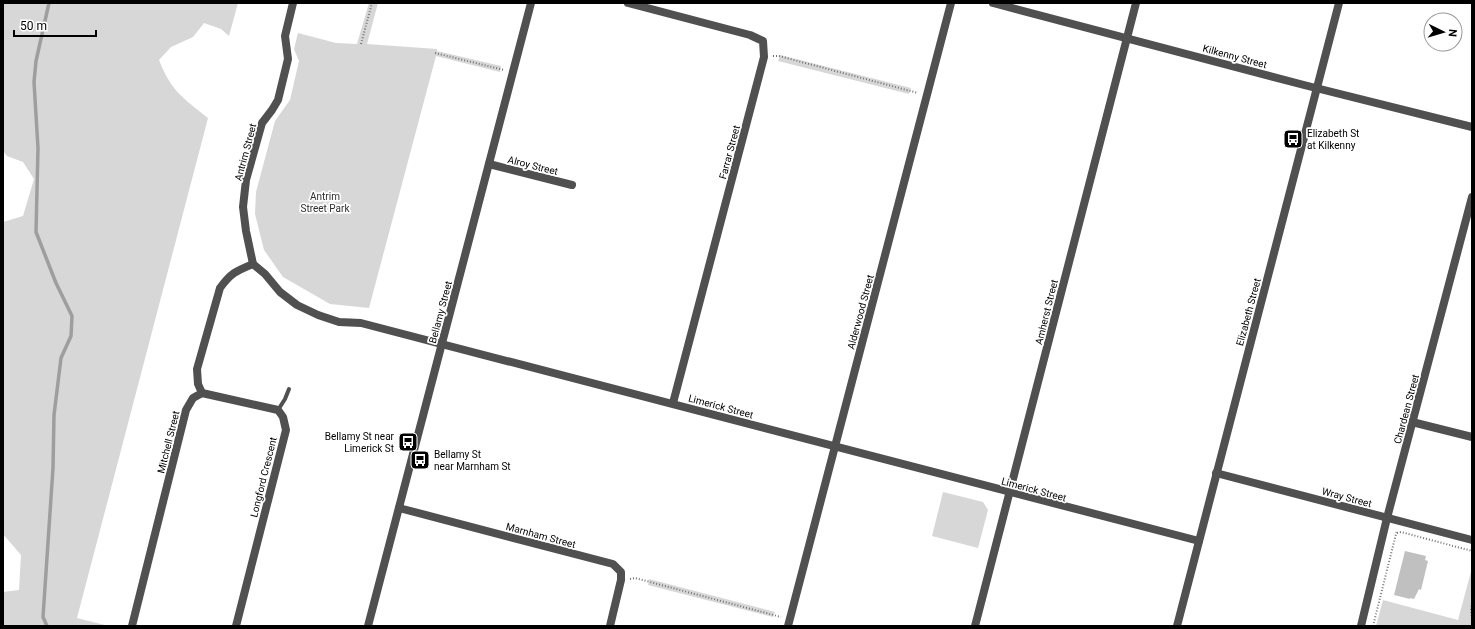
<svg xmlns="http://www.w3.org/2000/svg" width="1475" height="629" font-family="Roboto,sans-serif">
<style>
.green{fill:#d7d7d7}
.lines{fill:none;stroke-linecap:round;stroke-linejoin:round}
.stream{stroke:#9e9e9e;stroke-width:3.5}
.building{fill:#c0c0c0}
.path{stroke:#727272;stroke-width:2;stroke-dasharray:1 2;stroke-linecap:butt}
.service{stroke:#505050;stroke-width:4}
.minor{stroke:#505050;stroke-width:8}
.tertiary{stroke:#505050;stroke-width:8}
.labels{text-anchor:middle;stroke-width:3.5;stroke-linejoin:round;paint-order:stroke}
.street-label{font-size:10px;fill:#000;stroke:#fff}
.poi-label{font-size:10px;fill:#000;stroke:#fff;text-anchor:start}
.park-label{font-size:10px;fill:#2e2e2e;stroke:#fff}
</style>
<rect width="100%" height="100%" fill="#fff"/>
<g class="green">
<path d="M3 3H238L229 36 221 29 204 23 193 37 171 47 159 60C171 91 183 98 208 118L77 618 109 626H3V592L19 590 21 555 3 534V276L4 272 3 269V222L23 216 34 179 23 162 7 156 3 151Z"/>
<path d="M369 3H378L367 44 437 49V51L501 66 500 72 436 56 369 308 330 304 283 277 264 250 255 214 256 192 275 121 290 100 299 61 294 49 298 33 336 43 357 44Z"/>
<path d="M780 55 911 88 909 94 778 61Z"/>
<path d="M943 492 983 502 988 510 978 548 932 536Z"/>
<path d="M1472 568V626H1376L1383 600 1458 620Z"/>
<path d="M649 579 775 612 773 617 648 585Z"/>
</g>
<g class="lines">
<path class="stream" d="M47 626 43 617 53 468 54 415 61 358 71 336 72 316 56 283 36 232 38 148 34 82 36 61 49 3"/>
</g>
<path class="building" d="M1405 551 1426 556 1425 560 1428 561 1421 590 1419 589 1414 599 1410 598V599L1394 595Z"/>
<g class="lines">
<g class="path">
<path d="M361 44 372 3"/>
<path d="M435 53 504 70"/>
<path d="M773 56H779L918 93"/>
<path d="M1397 533 1401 532 1472 551"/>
<path d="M630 579 635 578 781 617"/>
<path d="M1472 603 1471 609 1472 620"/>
<path d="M1373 626 1397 530"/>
</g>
<path class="service" d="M278 410 285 399 289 389"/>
<g class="minor">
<path d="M628 3 750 35 763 41 764 57 673 403"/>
<path d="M993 3 1304 85 1472 127"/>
<path d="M489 164 572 185"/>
<path d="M253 264 265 274 280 292 297 305 318 315 339 322 361 323 1199 541"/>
<path d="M253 264 246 231 243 207 246 180 262 123 272 110 278 100 288 59 285 36 293 3"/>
<path d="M202 393 278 410 283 417 286 430 236 626"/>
<path d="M1412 422 1472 437"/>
<path d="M1216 473 1472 540"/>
<path d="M399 508 613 564 621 572V580L610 626"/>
<path d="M132 626 186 410 193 398 202 393 198 384 197 369 220 288C231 273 236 271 253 264"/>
<path d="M788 626 951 3"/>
<path d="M975 626 1136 3"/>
<path d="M1361 626 1387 518 1472 197"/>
</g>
<g class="tertiary">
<path d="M368 626 531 3"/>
<path d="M1177 626 1339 3"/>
</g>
</g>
<defs>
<symbol id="bus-square" viewBox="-11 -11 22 22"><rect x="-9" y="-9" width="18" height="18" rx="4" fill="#000" stroke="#fff"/><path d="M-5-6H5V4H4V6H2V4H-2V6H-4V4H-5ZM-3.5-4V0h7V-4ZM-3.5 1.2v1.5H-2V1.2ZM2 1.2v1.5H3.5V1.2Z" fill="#fff"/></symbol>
</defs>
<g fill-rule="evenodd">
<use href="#bus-square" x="1282" y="128" width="22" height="22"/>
<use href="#bus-square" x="397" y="431" width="22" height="22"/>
<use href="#bus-square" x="409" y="449" width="22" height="22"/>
</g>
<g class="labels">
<g class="street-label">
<text transform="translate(1235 56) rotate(15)" y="4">Kilkenny Street</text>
<text transform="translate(245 152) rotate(-75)" y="4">Antrim Street</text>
<text transform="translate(729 152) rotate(-75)" y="4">Farrar Street</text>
<text transform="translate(533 165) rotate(14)" y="4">Alroy Street</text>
<text transform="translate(440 312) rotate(-75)" y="4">Bellamy Street</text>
<text transform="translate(860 312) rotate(-75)" y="4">Alderwood Street</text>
<text transform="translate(1046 312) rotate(-76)" y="4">Amherst Street</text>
<text transform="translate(1248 312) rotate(-75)" y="4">Elizabeth Street</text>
<text transform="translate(721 406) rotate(15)" y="4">Limerick Street</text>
<text transform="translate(1406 409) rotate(-75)" y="4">Chardean Street</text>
<text transform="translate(168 442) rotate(-76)" y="4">Mitchell Street</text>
<text transform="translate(263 477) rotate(-76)" y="4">Longford Crescent</text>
<text transform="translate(1034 489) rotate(15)" y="4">Limerick Street</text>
<text transform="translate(1347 497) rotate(15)" y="4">Wray Street</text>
<text transform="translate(541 535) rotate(15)" y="4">Marnham Street</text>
</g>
<g class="poi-label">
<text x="1307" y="137">Elizabeth St<tspan x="1307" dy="12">at Kilkenny</tspan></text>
<text x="394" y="440" text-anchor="end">Bellamy St near<tspan x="394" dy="12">Limerick St</tspan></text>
<text x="434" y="458">Bellamy St<tspan x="434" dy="12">near Marnham St</tspan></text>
</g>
<g class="park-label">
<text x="325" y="200">Antrim<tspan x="325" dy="12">Street Park</tspan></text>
</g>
</g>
<rect width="1475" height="629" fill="none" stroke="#000000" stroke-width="8"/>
<g transform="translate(1443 32) rotate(95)"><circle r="19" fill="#ffffff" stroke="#999999"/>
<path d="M0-3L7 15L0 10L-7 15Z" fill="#000000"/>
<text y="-6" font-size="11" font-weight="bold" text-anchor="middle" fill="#000000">N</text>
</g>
<path d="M14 30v6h82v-6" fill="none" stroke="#000000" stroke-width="2"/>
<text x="20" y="30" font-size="12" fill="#000000" stroke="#ffffff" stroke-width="3" paint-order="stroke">50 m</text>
</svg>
